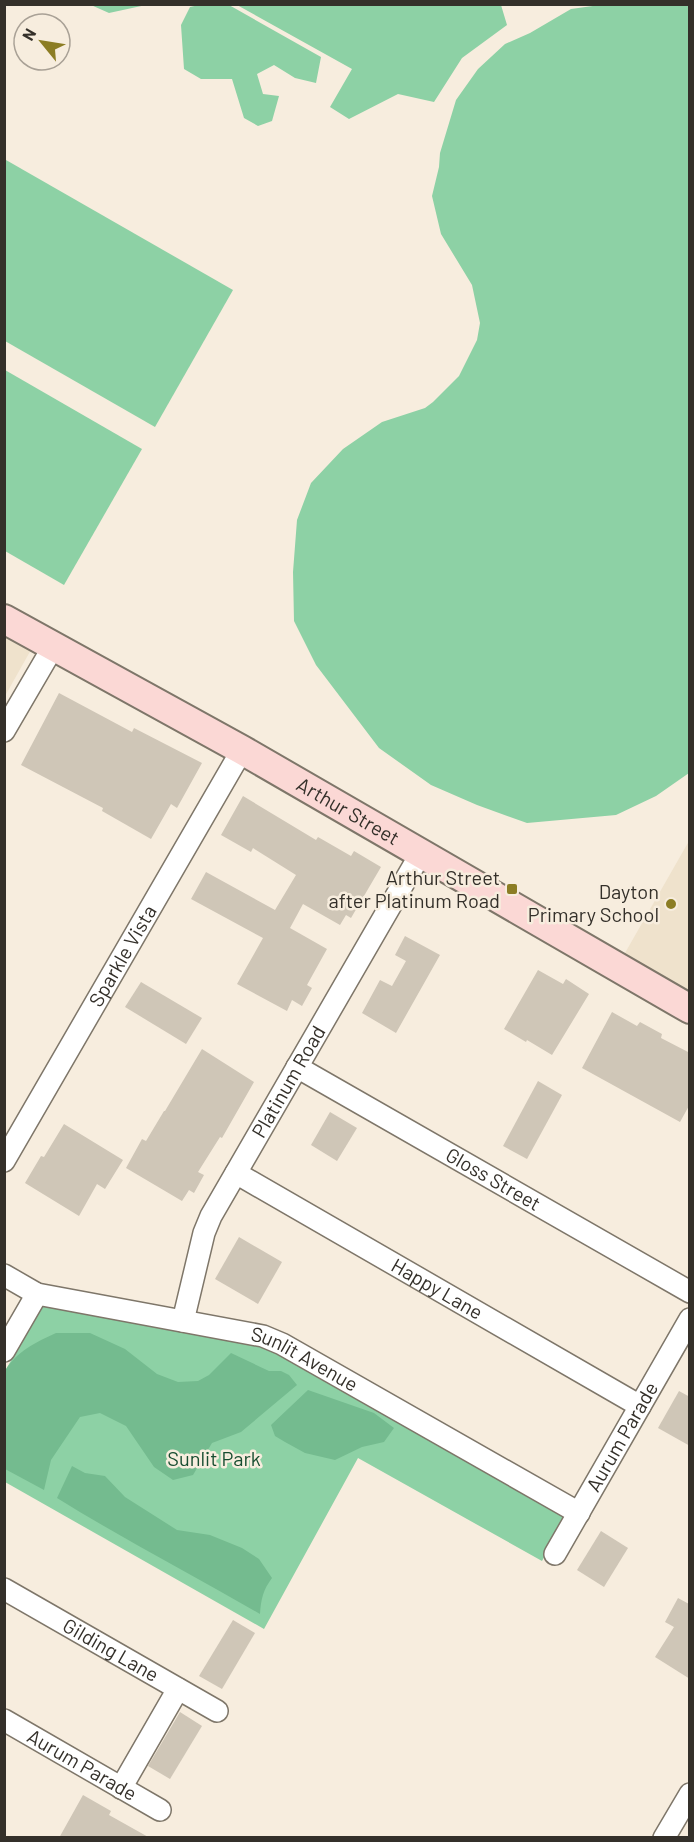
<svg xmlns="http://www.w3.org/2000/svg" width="694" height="1842" font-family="Barlow,sans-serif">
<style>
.built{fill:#efe2cc}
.green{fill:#8dd1a5}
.forest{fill:#74bb8f}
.building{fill:#cfc6b7}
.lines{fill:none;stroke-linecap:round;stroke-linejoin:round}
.street-casing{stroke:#7e7669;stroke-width:24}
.secondary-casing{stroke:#7e7669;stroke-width:32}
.street{stroke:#fff;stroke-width:21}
.secondary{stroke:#fbd8d5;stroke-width:28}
.poi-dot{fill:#8c7d24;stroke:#f7edde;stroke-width:2}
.labels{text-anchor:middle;stroke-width:5;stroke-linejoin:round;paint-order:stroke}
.street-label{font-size:20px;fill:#34302a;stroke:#f7edde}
.poi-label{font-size:20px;fill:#34302a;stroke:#f7edde;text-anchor:end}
.park-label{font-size:20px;fill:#174d30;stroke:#f7edde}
</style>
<rect width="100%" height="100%" fill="#f7edde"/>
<g class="built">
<path d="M5 633 32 648 5 696Z"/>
<path d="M689 841V1009L617 967Z"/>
</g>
<g class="green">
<path d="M91 5H146L109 13Z"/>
<path d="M199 5H229L321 57 316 83 295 78 274 65 257 74 263 94 279 96 272 121 258 126 244 118 232 79H201L184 69 181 25 190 7Z"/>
<path d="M237 5H501L507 25 462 58 434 102 398 94 349 119 330 107 352 69Z"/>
<path d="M600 5H689V773L656 796 616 815 527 823 477 805 431 785 379 748 316 665 294 621 293 572 297 520 311 483 343 449 382 422 425 408 433 402 459 376 477 340 480 323 472 285 441 234 432 196 439 167 440 153 456 100 478 69 505 44 530 33 571 9Z"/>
<path d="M6 160 233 290 155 427 5 341 4 164Z"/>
<path d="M5 370 142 449 64 585 5 551Z"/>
<path d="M43 1305 261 1341 568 1515 542 1561 358 1458 264 1629 5 1482V1371Z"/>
</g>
<g class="forest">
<path d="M56 1333H90L125 1349 157 1374 178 1382 198 1381 209 1375 231 1353 269 1371H281L289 1375 297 1385 241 1432 212 1443 193 1475 173 1480 154 1467 126 1426 100 1413 80 1417 51 1460 44 1490 5 1469V1371C16 1352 36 1342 56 1333Z"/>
<path d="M308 1390 374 1413 394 1428 384 1442 362 1447 335 1460 305 1453 285 1442 275 1436 271 1425Z"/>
<path d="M72 1466 85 1473 105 1476 125 1497 177 1530 210 1535 242 1548 259 1559 272 1578C263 1590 261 1599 260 1614 193 1575 123 1539 57 1498Z"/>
</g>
<g class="building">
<path d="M59 693 132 732 134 728 202 763 177 808 171 804 151 839 102 811 103 808 21 765Z"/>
<path d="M243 796 316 840 318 837 351 856 354 851 381 867 351 918 346 915 340 925 303 904 290 928 327 949 307 985 312 988 302 1006 292 1000 287 1011 237 984 263 938 191 899 206 872 275 910 296 875 253 848 251 852 221 835Z"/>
<path d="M405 936 440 955 396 1033 362 1013 380 980 392 986 406 961 395 955Z"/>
<path d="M538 970 563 984 566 979 589 994 552 1055 527 1040 526 1042 504 1029Z"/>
<path d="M141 982 202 1018 186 1044 125 1007Z"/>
<path d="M612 1012 637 1026 640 1022 662 1034 661 1038 690 1053V1104L680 1122 582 1068Z"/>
<path d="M202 1049 254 1082 222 1138 220 1137 198 1172 204 1175 194 1193 189 1190 182 1201 126 1168 142 1139 146 1141 164 1111H165Z"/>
<path d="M538 1081 562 1095 527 1159 503 1146Z"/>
<path d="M330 1112 357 1128 337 1161 311 1145Z"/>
<path d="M64 1124 123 1160 105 1189 97 1184 79 1216 25 1183 41 1156 44 1157Z"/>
<path d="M239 1237 282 1262 258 1304 215 1279Z"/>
<path d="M679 1391 690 1397V1446L658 1428Z"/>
<path d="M601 1531 628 1548 604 1587 577 1570Z"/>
<path d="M678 1598 689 1604 690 1603V1679L655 1657 674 1627 665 1622Z"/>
<path d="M233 1620 255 1633 222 1689 199 1676Z"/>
<path d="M180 1712 202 1726 170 1779 148 1766Z"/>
<path d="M83 1795 111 1811 109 1815 150 1838H59Z"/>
</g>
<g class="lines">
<defs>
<g id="street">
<path d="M4 731 53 647"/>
<path id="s1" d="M297 1067 690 1292"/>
<path id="s2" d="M4 1161 242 750"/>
<path id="s3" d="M236 1173 640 1406"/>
<path id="s4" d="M4 1275 37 1294 263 1336 282 1344 579 1513"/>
<path id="s5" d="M183 1321 204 1233 211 1216 421 853"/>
<path d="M4 1351 37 1294"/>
<path id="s6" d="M555 1554 690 1319"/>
<path id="s7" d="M4 1589 217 1711"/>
<path id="s8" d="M4 1720 160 1810"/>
<path d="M121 1788 178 1689"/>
<path d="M664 1838 690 1794"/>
</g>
<g id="secondary">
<path id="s9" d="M4 619 242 750 690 1009"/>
</g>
</defs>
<use href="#street" class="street-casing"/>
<use href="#secondary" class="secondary-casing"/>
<use href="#street" class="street"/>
<use href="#secondary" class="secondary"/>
</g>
<g class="poi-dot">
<rect x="506" y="883" width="12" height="12" rx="3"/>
<circle cx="671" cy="904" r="6"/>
</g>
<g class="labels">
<g class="street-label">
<text dy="7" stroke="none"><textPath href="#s9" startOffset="394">Arthur Street</textPath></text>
<text dy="7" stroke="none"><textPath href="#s2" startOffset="237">Sparkle Vista</textPath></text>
<text dy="7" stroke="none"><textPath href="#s5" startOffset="264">Platinum Road</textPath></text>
<text dy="7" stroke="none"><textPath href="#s1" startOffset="226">Gloss Street</textPath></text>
<text dy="7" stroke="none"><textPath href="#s3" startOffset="232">Happy Lane</textPath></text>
<text dy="7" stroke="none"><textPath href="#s4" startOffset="315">Sunlit Avenue</textPath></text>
<text dy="7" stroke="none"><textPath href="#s6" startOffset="135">Aurum Parade</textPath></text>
<text dy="7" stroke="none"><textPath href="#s7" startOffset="123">Gilding Lane</textPath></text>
<text dy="7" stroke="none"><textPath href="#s8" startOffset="90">Aurum Parade</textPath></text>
</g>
<g class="poi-label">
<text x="500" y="885">Arthur Street<tspan x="500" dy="23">after Platinum Road</tspan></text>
<text x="659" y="899">Dayton<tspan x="659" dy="23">Primary School</tspan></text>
</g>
<g class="park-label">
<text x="214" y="1466">Sunlit Park</text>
</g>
</g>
<rect width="694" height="1842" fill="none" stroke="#34302a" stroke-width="12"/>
<g transform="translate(42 42) rotate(300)"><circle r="28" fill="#f7edde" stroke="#a9a196" stroke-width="1.5"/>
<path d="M0-4.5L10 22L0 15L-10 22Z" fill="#8c7d24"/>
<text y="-9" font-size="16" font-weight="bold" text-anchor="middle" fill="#34302a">N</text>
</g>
</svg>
